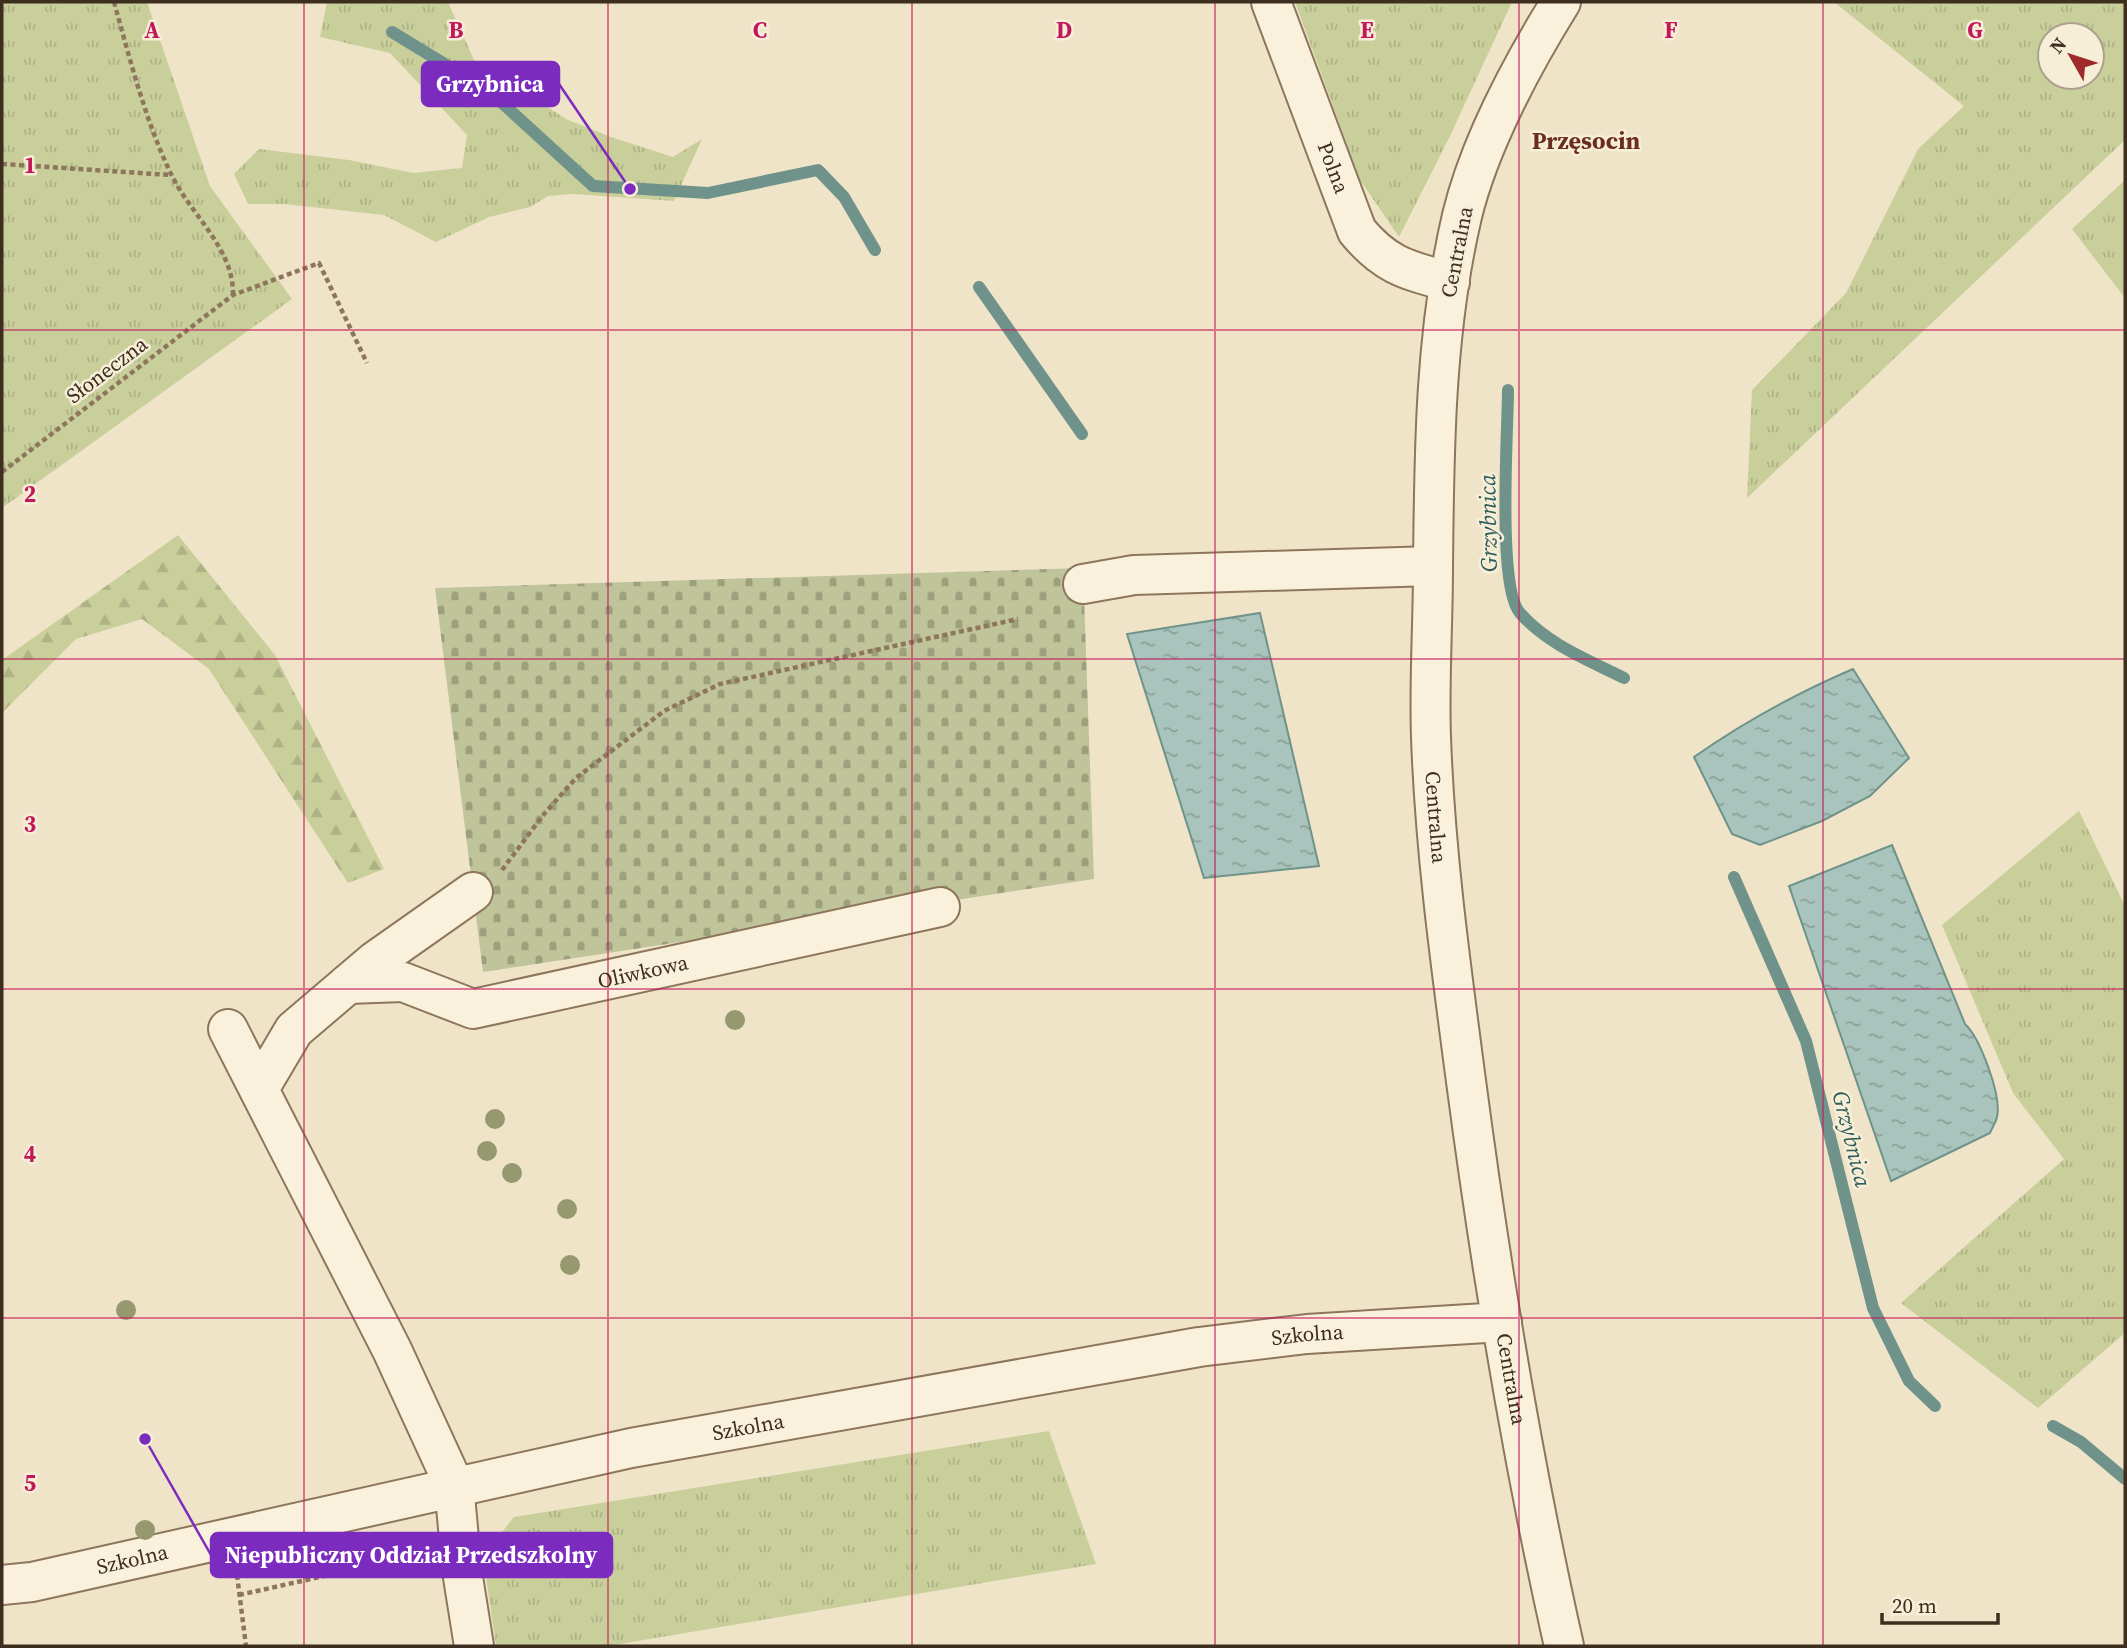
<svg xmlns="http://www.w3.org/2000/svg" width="2127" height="1648" font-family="'Source Serif 4',serif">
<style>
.grass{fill:url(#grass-tufts);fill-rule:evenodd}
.forest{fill:url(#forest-firs)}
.cemetery{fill:url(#cemetery-stones)}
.water{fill:url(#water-ripples);stroke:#6f938a;stroke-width:2}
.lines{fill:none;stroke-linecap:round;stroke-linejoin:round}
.stream{stroke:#6f938a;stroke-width:12}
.minor-casing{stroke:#8d765c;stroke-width:42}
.path{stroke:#8d765c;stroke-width:4.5;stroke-dasharray:5 3.5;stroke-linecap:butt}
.minor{stroke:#faf1dc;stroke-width:38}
.tree{fill:#96986f}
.grid{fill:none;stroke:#c2185b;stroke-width:2;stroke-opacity:0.55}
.labels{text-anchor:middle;stroke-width:5;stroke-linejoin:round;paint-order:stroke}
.street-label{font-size:21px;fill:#3d2e20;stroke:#f7eed8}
.water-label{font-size:23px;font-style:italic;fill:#2f5d5a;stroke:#f7eed8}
.quarter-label{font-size:24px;font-weight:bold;fill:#6b2e1e;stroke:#f7eed8}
.grid-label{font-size:23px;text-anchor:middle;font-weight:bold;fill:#c2185b;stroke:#f7eed8;stroke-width:5;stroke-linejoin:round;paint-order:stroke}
.leader{fill:none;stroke:#7b2cbf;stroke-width:2.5}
.callout-dot{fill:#7b2cbf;stroke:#f7eed8;stroke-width:2.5}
.callout{fill:#7b2cbf;stroke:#7b2cbf;stroke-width:2.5}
.callout-label{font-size:23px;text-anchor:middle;font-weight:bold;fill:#fff}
</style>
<defs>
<pattern id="grass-tufts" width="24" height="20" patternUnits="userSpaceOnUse" patternTransform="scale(1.75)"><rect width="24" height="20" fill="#c9cf9b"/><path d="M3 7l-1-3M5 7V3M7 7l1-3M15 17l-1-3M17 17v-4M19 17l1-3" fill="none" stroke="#aeb285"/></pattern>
<pattern id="forest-firs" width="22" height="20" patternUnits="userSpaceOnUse" patternTransform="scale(1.75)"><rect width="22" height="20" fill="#c9cf9b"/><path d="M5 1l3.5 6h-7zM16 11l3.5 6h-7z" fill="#aeb285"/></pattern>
<pattern id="cemetery-stones" width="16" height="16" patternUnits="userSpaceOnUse" patternTransform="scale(1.75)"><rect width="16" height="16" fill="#bfc49a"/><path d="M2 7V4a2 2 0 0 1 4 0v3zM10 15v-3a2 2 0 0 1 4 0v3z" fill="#9ca07d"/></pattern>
<pattern id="water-ripples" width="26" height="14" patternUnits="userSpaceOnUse" patternTransform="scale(1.75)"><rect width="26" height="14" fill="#a9c4bc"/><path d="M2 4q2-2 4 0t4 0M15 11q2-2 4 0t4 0" fill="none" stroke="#8ba098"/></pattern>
</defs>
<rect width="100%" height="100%" fill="#f0e4c8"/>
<g class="grass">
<path d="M2 2H147L210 186 292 299 2 508Z"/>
<path d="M327 2H448L474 60 566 119 611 137 673 157 702 139 674 201 573 194 548 196 530 207 489 217 436 242 384 215 284 204H248L234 174 259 149 349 160 413 173 462 168 467 135 390 53 320 37Z"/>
<path d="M1295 2H1512L1450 136 1399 237 1360 180Z"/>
<path d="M1834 2H2125V140L1747 498 1752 390 1846 293 1918 149 1964 106ZM2092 35V77H2050V35Z"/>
<path d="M2125 180V298L2072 229Z"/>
<path d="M2079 811 2125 906V1333L2038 1408 1901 1303 2064 1159 2013 1093 1942 925Z"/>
<path d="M1049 1431 1096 1564 608 1646H496L483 1556 514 1517Z"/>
</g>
<path class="forest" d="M178 535 275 655 384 869 348 883 209 669 142 619 76 639 2 713V660Z"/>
<path class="cemetery" d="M1083 568 1094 879 483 972 435 588Z"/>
<g class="water">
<path d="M1260 613 1319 866 1204 878 1127 634Z"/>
<path d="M1853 669 1909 758 1870 796 1822 821 1760 845 1732 834 1694 757C1744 722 1797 693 1853 669Z"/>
<path d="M1892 845 1965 1024C1980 1038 2002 1096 1997 1117 1996 1122 1992 1128 1990 1133L1891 1181 1789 886Z"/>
</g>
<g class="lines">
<g class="stream">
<path d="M392 32 489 91 593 186 708 193 818 170 844 197 875 250"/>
<path d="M979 287 1082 434"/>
<path d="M1508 390C1508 429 1497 588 1520 613 1547 644 1588 660 1624 678"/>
<path d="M1734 877 1806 1041 1873 1308 1909 1381 1935 1406"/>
<path d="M2053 1426 2081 1442 2125 1479"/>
</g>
<defs>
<g id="minor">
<path id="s1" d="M1271 2 1357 231C1386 266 1407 270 1450 282"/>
<path id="s2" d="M1561 2C1523 63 1479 145 1462 216 1435 331 1434 450 1433 568 1433 624 1429 681 1431 737 1435 852 1451 967 1466 1081 1491 1270 1522 1460 1564 1646"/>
<path d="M1083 584 1134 575 1433 566"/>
<path id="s3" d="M348 984 403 982 473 1009 940 907"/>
<path d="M228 1029 392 1350 454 1485 462 1571 474 1646"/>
<path d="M259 1089 294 1030 375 961 473 892"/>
<path id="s4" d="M2 1585 32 1582 631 1448 1199 1347 1307 1334 1502 1322"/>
</g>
</defs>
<use href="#minor" class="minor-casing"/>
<g class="path">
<path d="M114 2C130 59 145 120 171 174 190 214 234 248 233 295"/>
<path d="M2 164 171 175"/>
<path d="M2 472 233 295 319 263 367 363"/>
<path d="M502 870 544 814 576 778 664 711 720 684 1018 619"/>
<path d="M237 1575 246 1646"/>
<path d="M239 1595 423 1554"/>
</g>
<use href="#minor" class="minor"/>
</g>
<g class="tree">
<circle cx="735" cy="1020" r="10"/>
<circle cx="495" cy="1119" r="10"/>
<circle cx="487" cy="1151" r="10"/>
<circle cx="512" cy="1173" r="10"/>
<circle cx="567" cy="1209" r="10"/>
<circle cx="570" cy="1265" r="10"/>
<circle cx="126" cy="1310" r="10"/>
<circle cx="145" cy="1530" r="10"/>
</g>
<path class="grid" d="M304 2V1646M608 2V1646M912 2V1646M1215 2V1646M1519 2V1646M1823 2V1646M2 330H2125M2 659H2125M2 989H2125M2 1318H2125"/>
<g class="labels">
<g class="street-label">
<text dy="7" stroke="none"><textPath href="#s1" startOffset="177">Polna</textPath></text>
<text transform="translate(1457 252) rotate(-79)" y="7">Centralna</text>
<text transform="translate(107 370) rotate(-37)" y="7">Słoneczna</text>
<text dy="7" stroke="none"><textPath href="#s2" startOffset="840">Centralna</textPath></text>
<text dy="7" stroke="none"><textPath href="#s3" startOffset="304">Oliwkowa</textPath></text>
<text dy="7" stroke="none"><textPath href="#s4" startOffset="1330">Szkolna</textPath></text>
<text dy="7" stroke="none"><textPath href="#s2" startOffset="1407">Centralna</textPath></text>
<text dy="7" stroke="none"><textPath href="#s4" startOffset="763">Szkolna</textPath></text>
<text dy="7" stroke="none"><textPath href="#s4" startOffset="133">Szkolna</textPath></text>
</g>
<g class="water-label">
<text transform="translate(1488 523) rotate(-91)" y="8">Grzybnica</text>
<text transform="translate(1852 1139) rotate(76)" y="8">Grzybnica</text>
</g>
<g class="quarter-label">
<text x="1586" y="149">Przęsocin</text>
</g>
</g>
<g class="grid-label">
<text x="152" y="38">A</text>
<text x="456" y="38">B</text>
<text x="760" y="38">C</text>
<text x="1064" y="38">D</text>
<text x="1367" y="38">E</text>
<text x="1671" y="38">F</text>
<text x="1975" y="38">G</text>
<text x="30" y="173">1</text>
<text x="30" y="502">2</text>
<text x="30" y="832">3</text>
<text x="30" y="1162">4</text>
<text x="30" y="1491">5</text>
</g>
<path class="leader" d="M630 189L559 84M145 1439L211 1555"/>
<g class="callout-dot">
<circle cx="630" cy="189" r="7"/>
<circle cx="145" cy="1439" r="7"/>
</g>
<g class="callout">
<rect x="422" y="62" width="137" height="44" rx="7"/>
<rect x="211" y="1533" width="401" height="44" rx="7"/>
</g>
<g class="callout-label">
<text x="490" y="92">Grzybnica</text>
<text x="411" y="1563">Niepubliczny Oddział Przedszkolny</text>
</g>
<rect width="2127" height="1648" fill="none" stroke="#3d2e20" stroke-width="7"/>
<g transform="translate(2071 56) rotate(309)"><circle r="33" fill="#f7eed8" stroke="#ada18e" stroke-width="2"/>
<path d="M0-5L12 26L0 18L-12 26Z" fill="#9e2a2b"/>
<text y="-10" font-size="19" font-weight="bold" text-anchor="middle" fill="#3d2e20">N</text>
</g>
<path d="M1882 1613v10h116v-10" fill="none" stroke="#3d2e20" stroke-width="3.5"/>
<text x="1892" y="1613" font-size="21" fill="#3d2e20" stroke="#f7eed8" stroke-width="5" paint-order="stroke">20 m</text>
</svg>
